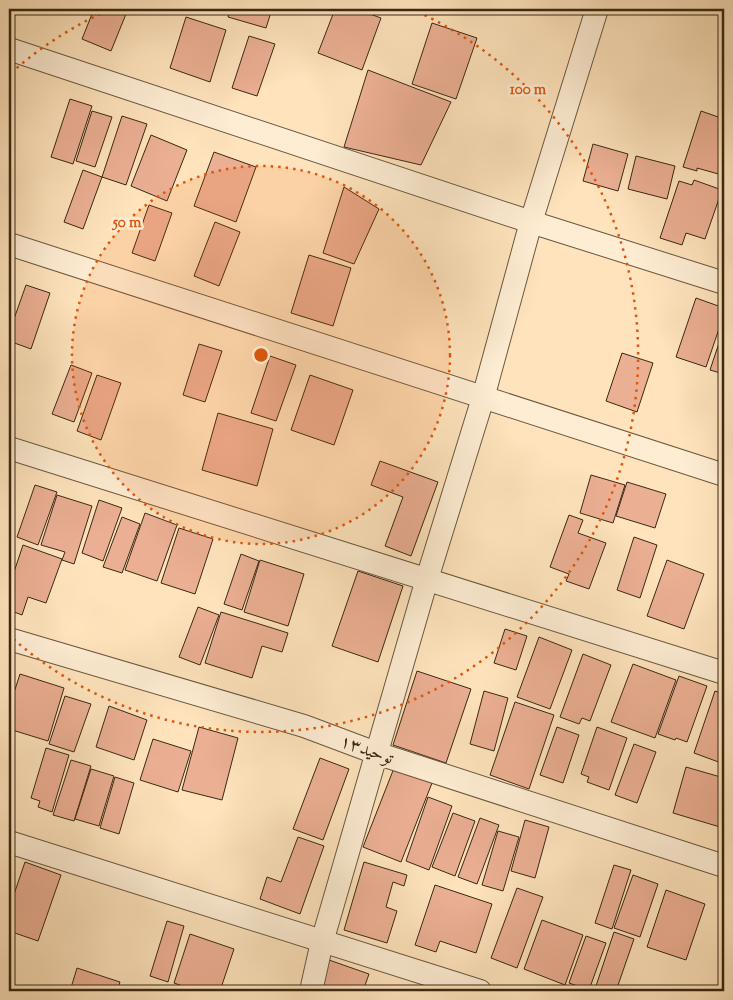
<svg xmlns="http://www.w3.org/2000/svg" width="733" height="1000" font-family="'Sorts Mill Goudy',Amiri,serif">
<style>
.building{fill:#ebaf93;stroke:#3a2814}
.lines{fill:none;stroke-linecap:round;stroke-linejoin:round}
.street-casing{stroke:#6b573e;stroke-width:24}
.street{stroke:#feedd3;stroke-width:22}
.ring{fill:none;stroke:#df570c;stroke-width:2.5;stroke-dasharray:2.5 5}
.labels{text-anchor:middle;stroke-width:5;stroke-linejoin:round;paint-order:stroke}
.street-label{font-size:18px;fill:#3a2814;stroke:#feedd3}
.centre{fill:#df570c;stroke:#feedd3;stroke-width:2.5}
.ring-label{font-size:15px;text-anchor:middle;font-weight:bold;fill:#df570c;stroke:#feedd3;stroke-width:5;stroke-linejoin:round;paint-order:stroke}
</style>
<rect width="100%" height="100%" fill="#fee3bc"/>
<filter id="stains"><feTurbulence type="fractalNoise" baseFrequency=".004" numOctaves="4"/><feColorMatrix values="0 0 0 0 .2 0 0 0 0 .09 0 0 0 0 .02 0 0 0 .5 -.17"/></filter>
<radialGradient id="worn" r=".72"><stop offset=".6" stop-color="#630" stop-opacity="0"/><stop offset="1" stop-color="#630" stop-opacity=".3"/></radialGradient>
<g class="building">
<path d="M9 9H17L12 23 9 22Z"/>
<path d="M94 9H128L111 51 82 39Z"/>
<path d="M205 9H223L221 14Z"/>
<path d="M230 9H272L266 28 228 17Z"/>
<path d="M335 9H356L381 18 362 70 318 53Z"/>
<path d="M186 17 226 30 210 82 170 68Z"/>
<path d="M432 23 477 38 456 99 412 84Z"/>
<path d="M249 36 275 44 257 96 232 88Z"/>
<path d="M368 70 451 102 421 165 344 147Z"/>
<path d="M70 99 92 106 73 164 51 157Z"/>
<path d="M92 111 112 117 95 167 76 161Z"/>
<path d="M701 111 724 119V181L721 179 722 175 697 168V171L683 167Z"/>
<path d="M122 116 147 124 126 185 102 177Z"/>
<path d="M151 135 187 150 167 201 131 186Z"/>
<path d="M593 144 628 154 618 191 583 181Z"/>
<path d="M214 152 256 167 236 222 194 206Z"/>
<path d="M636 156 675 166 667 199 628 189Z"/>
<path d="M83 170 102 177 83 229 64 222Z"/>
<path d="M694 180 722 190 705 239 686 233 682 245 660 238 679 181 692 185Z"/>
<path d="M344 187 379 209 354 264 323 253Z"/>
<path d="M149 205 172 213 155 261 132 253Z"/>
<path d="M215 222 240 232 219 286 194 276Z"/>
<path d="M309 255 351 268 333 326 291 313Z"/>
<path d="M26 285 50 293 31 349 9 341V333Z"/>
<path d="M696 298 724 308V314L706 367 676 357Z"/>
<path d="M724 328V374L710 370Z"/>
<path d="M199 344 222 351 205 402 183 395Z"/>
<path d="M622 353 653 363 637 412 606 401Z"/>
<path d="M270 356 296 365 276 421 251 413Z"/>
<path d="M71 365 92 373 74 422 52 414Z"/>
<path d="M97 375 121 383 101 440 77 431Z"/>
<path d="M310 375 353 390 334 445 291 430Z"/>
<path d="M218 413 273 429 257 486 202 470Z"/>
<path d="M380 461 438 482 411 556 385 546 403 497 371 485Z"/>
<path d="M591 475 625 485 613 523 580 513Z"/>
<path d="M627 482 666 494 655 528 616 516Z"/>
<path d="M35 485 57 492 38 545 17 537Z"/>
<path d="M57 495 92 506 74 564 62 560 65 552 41 545Z"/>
<path d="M99 500 122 508 103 561 82 553Z"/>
<path d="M145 513 177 525 157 581 125 570Z"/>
<path d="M569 515 583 520 578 533 606 543 589 589 566 581 569 574 550 567Z"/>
<path d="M122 517 140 524 122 573 103 567Z"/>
<path d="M179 528 213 539 195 594 161 583Z"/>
<path d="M634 537 657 545 640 598 617 590Z"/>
<path d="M23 545 62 559 46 603 28 597 22 615 9 610V587Z"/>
<path d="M241 554 259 561 242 610 224 604Z"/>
<path d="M260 560 304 574 288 626 244 612Z"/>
<path d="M667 560 704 574 684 629 647 616Z"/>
<path d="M358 571 403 586 378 662 332 646Z"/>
<path d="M198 607 219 615 200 665 179 657Z"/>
<path d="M221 612 288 633 282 652 262 646 252 678 205 663Z"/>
<path d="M505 629 527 636 516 670 494 663Z"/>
<path d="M539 637 572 650 550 709 517 697Z"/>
<path d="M583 654 611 665 590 721 582 718 579 724 560 717Z"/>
<path d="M633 664 676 680 655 738 611 722Z"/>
<path d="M417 671 471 689 446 763 393 745Z"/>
<path d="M20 674 64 688 48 741 9 729V708Z"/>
<path d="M679 676 707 686 687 742 676 738 675 740 658 734Z"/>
<path d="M484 691 508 698 494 751 470 744Z"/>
<path d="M715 691 724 694V764L694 753Z"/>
<path d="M65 696 91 704 74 752 49 744Z"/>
<path d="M515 702 554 715 529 789 490 775Z"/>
<path d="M109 706 147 720 134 760 96 747Z"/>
<path d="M199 727 238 738 222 800 182 790Z"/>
<path d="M557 727 579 735 563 783 540 775Z"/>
<path d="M597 727 627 738 609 790 587 782 589 777 581 774Z"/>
<path d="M153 739 191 751 178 792 140 780Z"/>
<path d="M634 744 656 752 637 803 615 795Z"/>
<path d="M46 748 69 755 52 812 38 807 40 801 31 798Z"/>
<path d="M320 758 349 769 323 840 293 829Z"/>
<path d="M71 760 91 766 74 821 53 815Z"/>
<path d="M686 767 724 778V811L720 827 673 813Z"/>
<path d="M394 768 432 783 401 862 363 847Z"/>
<path d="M91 769 114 776 99 826 75 819Z"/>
<path d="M115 777 134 783 119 834 100 828Z"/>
<path d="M428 797 452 806 429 870 406 861Z"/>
<path d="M453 813 475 821 455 876 432 867Z"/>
<path d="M480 818 499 825 477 884 458 877Z"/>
<path d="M525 820 549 827 535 878 511 871Z"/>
<path d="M498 831 519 837 503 891 482 885Z"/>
<path d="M298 837 324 846 300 914 260 899 267 877 281 882Z"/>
<path d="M25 862 61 875 38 941 9 931V909Z"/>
<path d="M364 862 407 875 404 886 393 882 386 907 397 911 387 943 344 930Z"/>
<path d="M614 865 631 870 612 929 595 923Z"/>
<path d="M633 875 658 884 640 937 614 928Z"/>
<path d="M435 885 492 904 476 953 440 941 436 952 415 945Z"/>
<path d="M517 888 543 897 517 968 491 958Z"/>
<path d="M666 890 705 904 686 960 647 947Z"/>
<path d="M542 920 583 935 565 985 524 969Z"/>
<path d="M167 921 184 926 168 982 150 976Z"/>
<path d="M614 932 634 939 616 991H613L596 986Z"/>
<path d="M190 934 234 949 220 991H197L174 983Z"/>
<path d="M586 936 606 943 589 990 569 983Z"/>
<path d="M329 960 369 974 363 991H319Z"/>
<path d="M77 968 120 982 117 991H70Z"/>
</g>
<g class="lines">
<defs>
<g id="street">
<path d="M9 49 531 222 724 283"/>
<path d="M9 244 724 475"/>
<path d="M9 448 724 673"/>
<path d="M9 639 304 726 376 753 724 866"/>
<path d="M9 842 480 991"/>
<path d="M311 991 322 942 427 579 483 398 531 222 597 9"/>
</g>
</defs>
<use href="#street" class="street-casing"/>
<use href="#street" class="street"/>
</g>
<circle cx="261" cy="355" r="189" fill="#df570c" fill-opacity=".12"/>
<g class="ring">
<circle cx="261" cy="355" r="189"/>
<path d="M11 73A377 377 0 0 1 111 9M411 9A377 377 0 1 1 11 637"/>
</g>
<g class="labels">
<g class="street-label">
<text transform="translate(367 749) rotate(20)" y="6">توحید۱۳</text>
</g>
</g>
<circle cx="261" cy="355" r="8" class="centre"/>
<g class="ring-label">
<text x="528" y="94">100 m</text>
<text x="127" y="227">50 m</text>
</g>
<rect width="733" height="1000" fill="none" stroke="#fee3bc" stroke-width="30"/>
<rect x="10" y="10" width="713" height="980" fill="none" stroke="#3a2814" stroke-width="2.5"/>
<rect x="15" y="15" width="703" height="970" fill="none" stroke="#3a2814"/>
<rect width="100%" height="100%" filter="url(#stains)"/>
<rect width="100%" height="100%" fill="url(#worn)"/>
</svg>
